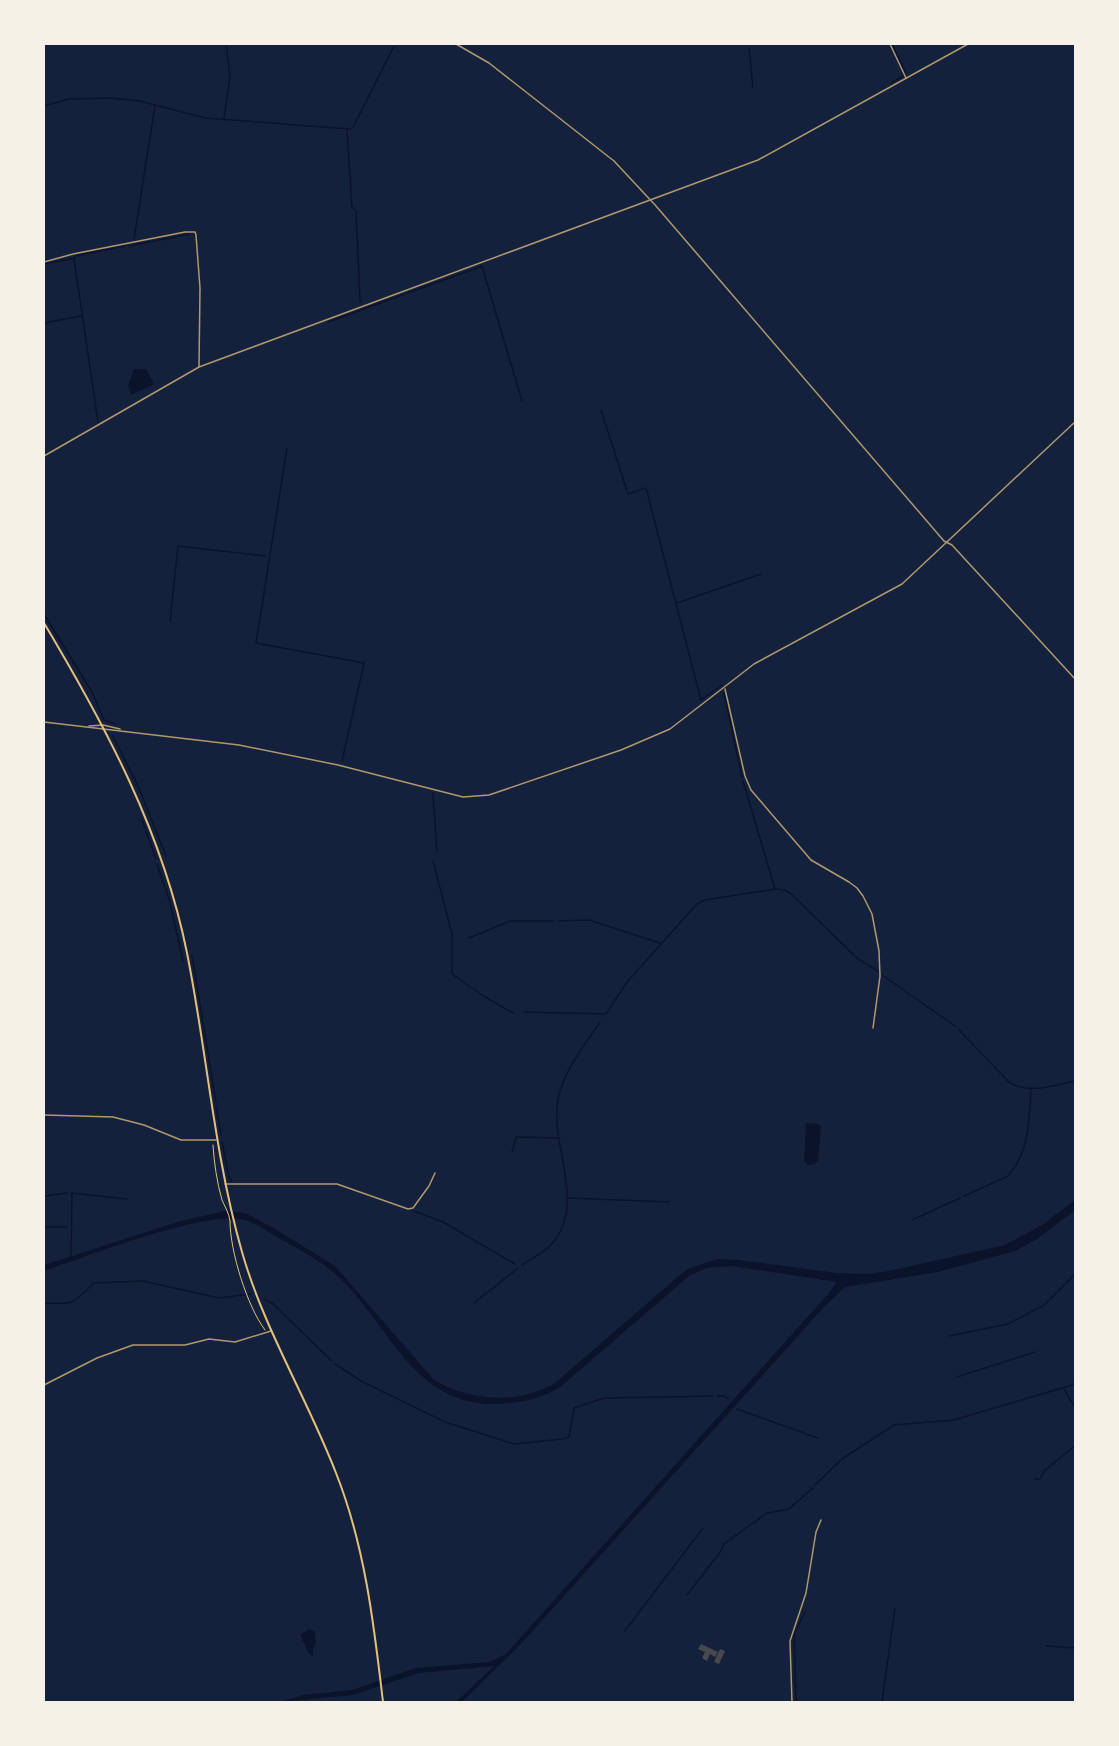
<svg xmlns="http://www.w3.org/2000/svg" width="1119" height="1746" font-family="'PT Sans',sans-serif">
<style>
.water{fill:#0b132b}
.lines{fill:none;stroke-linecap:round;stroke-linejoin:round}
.stream{stroke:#0b132b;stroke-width:1.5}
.building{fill:#48494c}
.path{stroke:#e5c07b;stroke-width:1}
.minor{stroke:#b1986c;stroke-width:1.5}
.secondary{stroke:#e5c07b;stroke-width:2}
</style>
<rect width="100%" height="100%" fill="#14213d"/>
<g class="water">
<path d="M134 369H146L153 382 152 385 131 395 128 385Z"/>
<path d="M806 1123 818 1124 821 1126 818 1161 815 1164 808 1165 804 1161Z"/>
<path d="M1075 1200V1210L1037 1239 1015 1251 938 1272 845 1287 824 1307 520 1645 462 1702H456L494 1666 419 1673 353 1695 281 1702 302 1695 352 1690 416 1668 489 1662 506 1654 827 1295 837 1282 732 1266 706 1268 689 1276 559 1388C540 1399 520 1403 498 1404 418 1407 392 1333 345 1283 326 1263 301 1251 277 1237 267 1231 256 1223 245 1220 207 1209 85 1257 44 1271V1265L177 1222 225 1211 245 1213 277 1230 335 1266 434 1380C469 1401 519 1405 555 1383L681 1274 690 1268 717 1259 739 1260 837 1273 868 1274 889 1271 1005 1245 1042 1225Z"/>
<path d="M310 1629 315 1632 316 1643 313 1649V1657L308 1652 300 1634Z"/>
</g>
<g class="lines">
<g class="stream">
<path d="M892 44 906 73"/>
<path d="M749 48 753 88"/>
<path d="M891 83 903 76"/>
<path d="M44 106 69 99 110 98 140 101 205 118 350 129 353 127 395 44"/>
<path d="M224 119 230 76 226 44"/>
<path d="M347 130 352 207 356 211 360 302"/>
<path d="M134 239 155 106"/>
<path d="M129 246 190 234"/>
<path d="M44 264 75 258"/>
<path d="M328 322 482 266 522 401"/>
<path d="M44 323 81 316"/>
<path d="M601 410 628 494 646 488 701 700 722 685"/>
<path d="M98 422 74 259 76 256 125 246"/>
<path d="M287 448 256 643 364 663 342 761"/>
<path d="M677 603 761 574"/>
<path d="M44 614 93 694 104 720 115 724"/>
<path d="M170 621 178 546 265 556"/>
<path d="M724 693 742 777"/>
<path d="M113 736 139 788 166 856"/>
<path d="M743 781 775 889"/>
<path d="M433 793 437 852"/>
<path d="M142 820 156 859"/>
<path d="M433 861 452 934V974L485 997 513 1013"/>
<path d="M157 864 170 902 183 961"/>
<path d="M559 921 589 920 660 943"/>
<path d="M469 938 510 921H554"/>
<path d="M192 955 216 1103"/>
<path d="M882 975 955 1026"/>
<path d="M524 1012 606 1014 627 982 697 904 705 900 776 889 785 890 790 893 857 958 879 972"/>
<path d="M959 1030 1009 1082C1028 1095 1054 1085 1076 1081"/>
<path d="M216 1107 221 1135"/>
<path d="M222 1142 229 1178 232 1181"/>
<path d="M512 1152 516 1137 559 1138"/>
<path d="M71 1193 127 1199"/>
<path d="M44 1196 67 1193"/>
<path d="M964 1196 1008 1176C1030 1151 1029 1120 1031 1089"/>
<path d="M568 1198 669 1202"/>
<path d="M414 1211 443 1222 515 1264"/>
<path d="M912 1220 960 1198"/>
<path d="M44 1227H67"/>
<path d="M71 1258 72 1193"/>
<path d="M522 1265C532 1258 548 1251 555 1240 585 1199 550 1145 558 1100 563 1071 584 1046 600 1022"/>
<path d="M264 1299 273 1304 332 1361"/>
<path d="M44 1303C78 1304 70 1305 94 1283L143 1281 219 1298 251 1294"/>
<path d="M474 1303 518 1268"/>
<path d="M949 1336 1008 1324 1044 1305 1076 1273"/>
<path d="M335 1364 361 1381 445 1422 514 1444 563 1439 569 1437 574 1408 604 1398 713 1396"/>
<path d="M957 1377 1035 1352"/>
<path d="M1064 1389 1076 1409"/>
<path d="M717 1396H725L728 1399"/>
<path d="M737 1409 818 1438"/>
<path d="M1035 1479H1040L1045 1470 1076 1445"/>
<path d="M815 1485 842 1459 894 1425 954 1420 1072 1385 1076 1382"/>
<path d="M687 1595 721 1551 724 1544 767 1513 789 1509 813 1488"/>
<path d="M624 1632 703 1528"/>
<path d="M1046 1646 1076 1648"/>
<path d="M796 1702 794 1634 805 1612"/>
<path d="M882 1702 895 1608"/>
</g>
</g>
<g class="building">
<path d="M701 1644 718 1652 715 1657 710 1654 707 1661 702 1658 705 1652 698 1649Z"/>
<path d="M720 1649 725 1651 719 1664 714 1662Z"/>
</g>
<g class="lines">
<path class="path" d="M213 1145C214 1162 217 1183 222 1200 225 1207 229 1213 230 1221 230 1251 247 1306 265 1330"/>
<g class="minor">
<path d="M456 44 489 63 614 161 656 206 944 541 952 545 1076 680"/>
<path d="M890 44 906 78"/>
<path d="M44 262 73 254 185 232H195L196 235 200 288 199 367"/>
<path d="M44 456 199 367 758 160 968 44"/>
<path d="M725 689 745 776 751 790 811 860 849 882 857 888 863 896 872 914 879 951 880 976 873 1028"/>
<path d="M44 722 239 745 338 765 463 797 489 795 621 750 670 729 754 664 902 584 1076 421"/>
<path d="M89 726 103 725 120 729"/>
<path d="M44 1115 113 1117 144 1125 181 1140H216"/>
<path d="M225 1184H337L408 1209 413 1208 429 1186 435 1173"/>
<path d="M44 1385 97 1358 133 1345H185L209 1339 235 1342 271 1331"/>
<path d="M792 1702 790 1641 806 1593 816 1532 821 1520"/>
</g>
<path class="secondary" d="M44 623C106 727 163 833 187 953 207 1052 214 1154 242 1252 264 1329 307 1398 336 1473 365 1546 374 1625 383 1702"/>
</g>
<rect width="1119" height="1746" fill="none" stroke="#f6f1e7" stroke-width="90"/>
</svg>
